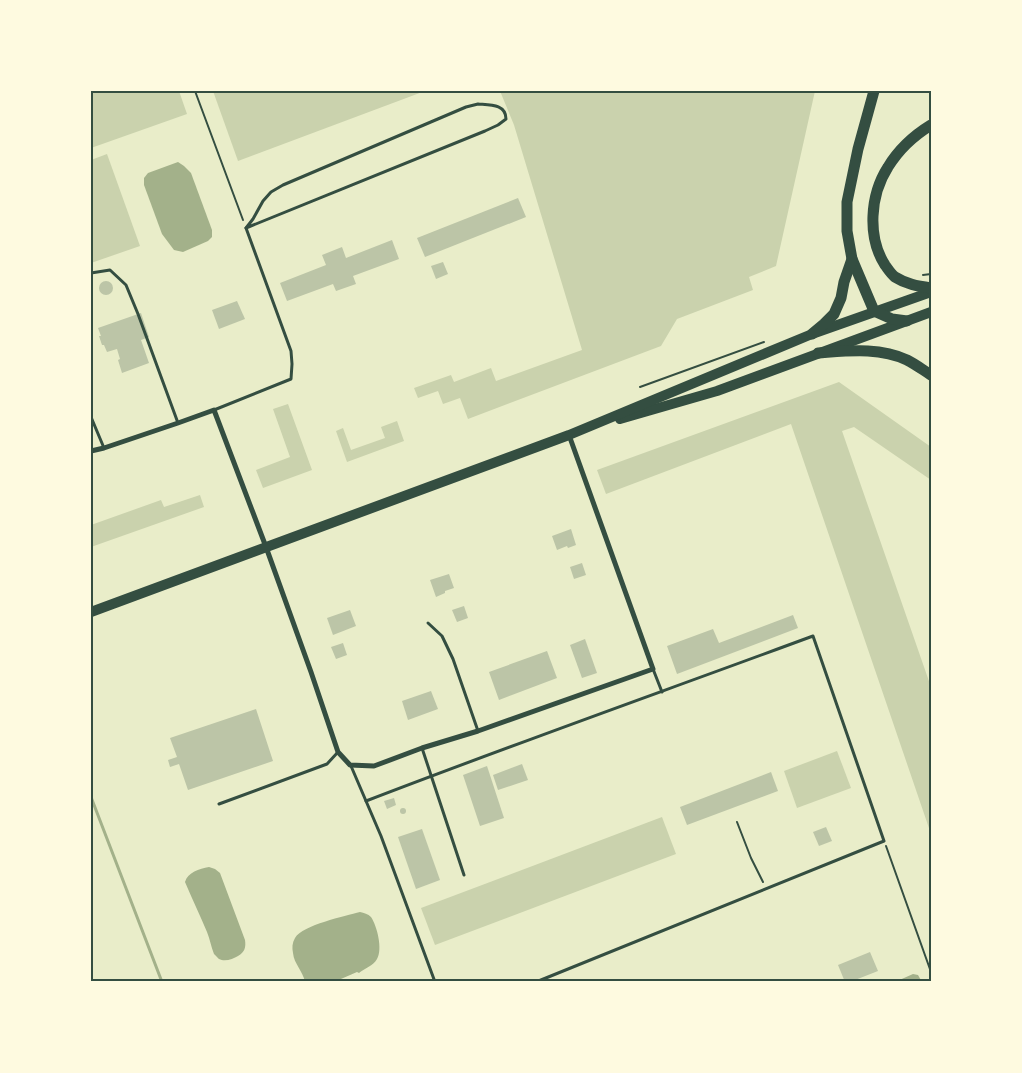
<svg xmlns="http://www.w3.org/2000/svg" width="1022" height="1073" font-family="'Times New Roman',serif">
<style>
.green{fill:#cad2ad}
.water{fill:#a3b18a}
.lines{fill:none;stroke-linecap:round;stroke-linejoin:round}
.stream{stroke:#a3b18a;stroke-width:3}
.building{fill:#bcc5a7}
.path{stroke:#344e41;stroke-width:2}
.service{stroke:#344e41;stroke-width:3}
.minor{stroke:#344e41;stroke-width:5}
.primary{stroke:#344e41;stroke-width:10}
.motorway{stroke:#344e41;stroke-width:11}
.neatline{fill:none;stroke:#344e41;stroke-width:2}
</style>
<rect width="100%" height="100%" fill="#e9edc9"/>
<g class="green">
<path d="M91 91H179L187 114 91 148Z"/>
<path d="M213 91H425L238 161Z"/>
<path d="M500 91H815L776 266 749 277 753 290 677 319 661 346 468 419 460 398 443 404 438 391 418 398 414 388 451 375 454 382 491 368 496 381 582 350 514 125Z"/>
<path d="M107 154 140 246 91 263V160Z"/>
<path d="M839 382 931 447V480L854 427 842 431 931 687V834L791 424 606 494 597 470Z"/>
<path d="M288 404 312 470 263 488 256 470 290 457 273 409Z"/>
<path d="M397 421 404 441 347 462 336 431 343 428 351 450 385 438 381 427Z"/>
<path d="M200 495 204 507 91 547V525L161 500 164 507Z"/>
<path d="M837 751 851 788 797 808 784 771Z"/>
<path d="M662 817 676 854 435 945 421 908Z"/>
</g>
<g class="water">
<path d="M178 162 184 166 191 173 212 230V237L208 241 183 252 174 250 162 234 144 185V178L148 173Z"/>
<path d="M209 867 215 869 220 873 245 940C246 947 245 952 238 956 233 959 225 962 219 959 218 958 215 955 214 954 211 947 210 939 207 932 200 915 192 899 185 882 188 872 199 869 209 867Z"/>
<path d="M360 912C364 913 368 914 371 917 377 926 383 949 377 959 373 966 365 968 359 973L357 972 334 982H305C303 971 294 964 293 953 292 948 292 943 295 938 303 925 345 916 360 912Z"/>
<path d="M913 974 918 975 922 982H895Z"/>
</g>
<g class="lines">
<path class="stream" d="M91 797 162 982"/>
</g>
<g class="building">
<path d="M518 198 526 217 425 257 417 238Z"/>
<path d="M392 240 399 259 353 276 356 284 336 291 333 284 287 301 280 283 326 265 322 255 342 247 346 258Z"/>
<path d="M443 262 448 274 436 279 431 266Z"/>
<circle cx="106" cy="288" r="7"/>
<path d="M237 301 245 319 219 329 212 310Z"/>
<path d="M141 313 149 337 141 340 149 363 122 373 118 360 120 359 117 349 107 352 104 345H102L99 336H101L98 328Z"/>
<path d="M571 529 576 545 568 548 567 546 557 550 552 536Z"/>
<path d="M582 563 586 575 574 579 570 567Z"/>
<path d="M449 574 454 588 445 591V593L436 597 430 580Z"/>
<path d="M464 606 468 618 457 622 452 610Z"/>
<path d="M350 610 356 626 333 635 327 618Z"/>
<path d="M793 615 798 628 677 674 667 646 713 629 719 643Z"/>
<path d="M585 639 597 673 582 678 570 645Z"/>
<path d="M343 643 347 655 336 659 331 647Z"/>
<path d="M547 651 557 678 499 700 489 672Z"/>
<path d="M431 691 438 709 408 720 402 701Z"/>
<path d="M256 709 273 761 188 790 179 764 170 767 168 760 177 757 170 738Z"/>
<path d="M522 764 528 780 498 790 493 775Z"/>
<path d="M487 766 504 818 480 826 463 775Z"/>
<path d="M771 772 778 791 687 825 680 807Z"/>
<path d="M394 798 396 805 387 809 384 801Z"/>
<circle cx="403" cy="811" r="3"/>
<path d="M826 827 832 841 819 846 813 832Z"/>
<path d="M422 829 440 880 416 889 398 837Z"/>
<path d="M870 952 878 971 850 982H845L838 965Z"/>
</g>
<g class="lines">
<g class="path">
<path d="M195 91 243 220"/>
<path d="M923 275 931 274"/>
<path d="M640 387 764 342"/>
<path d="M737 822 751 858 763 882"/>
<path d="M886 846 931 972"/>
</g>
<g class="service">
<path d="M478 104C490 105 506 104 506 119L498 125 485 131 246 228 253 219 263 201 271 192 283 185 466 107Z"/>
<path d="M91 273 110 270 126 285 138 314 178 423"/>
<path d="M214 410 291 379 292 364 291 351 246 228"/>
<path d="M91 417 104 448"/>
<path d="M428 623 442 636 453 659 478 731"/>
<path d="M653 669 662 692"/>
<path d="M422 748 464 875"/>
<path d="M351 766 381 836 435 982"/>
<path d="M366 801C514 744 664 691 813 636L884 841 536 982"/>
<path d="M219 804 327 764 338 752"/>
</g>
<path class="minor" d="M91 451 104 448 178 423 214 410 266 547 311 672 338 752 350 765 374 766 422 748 478 731 653 669 569 435"/>
<g class="primary">
<path d="M620 419 717 391 931 312"/>
<path d="M91 612 569 435 812 334 931 292"/>
</g>
<g class="motorway">
<path d="M874 91 858 149 847 202V231L852 259 874 311 892 319 907 321"/>
<path d="M931 125C913 136 899 149 888 167 870 195 867 237 885 265 888 269 891 274 895 277 906 284 917 286 931 288"/>
<path d="M812 334 824 324 834 314 841 298 844 282 852 259"/>
<path d="M818 353C848 351 879 347 907 360 915 364 923 370 931 375"/>
</g>
</g>
<rect width="1022" height="1073" fill="none" stroke="#fefae0" stroke-width="185"/>
<rect x="92" y="92" width="838" height="888" class="neatline"/>
</svg>
